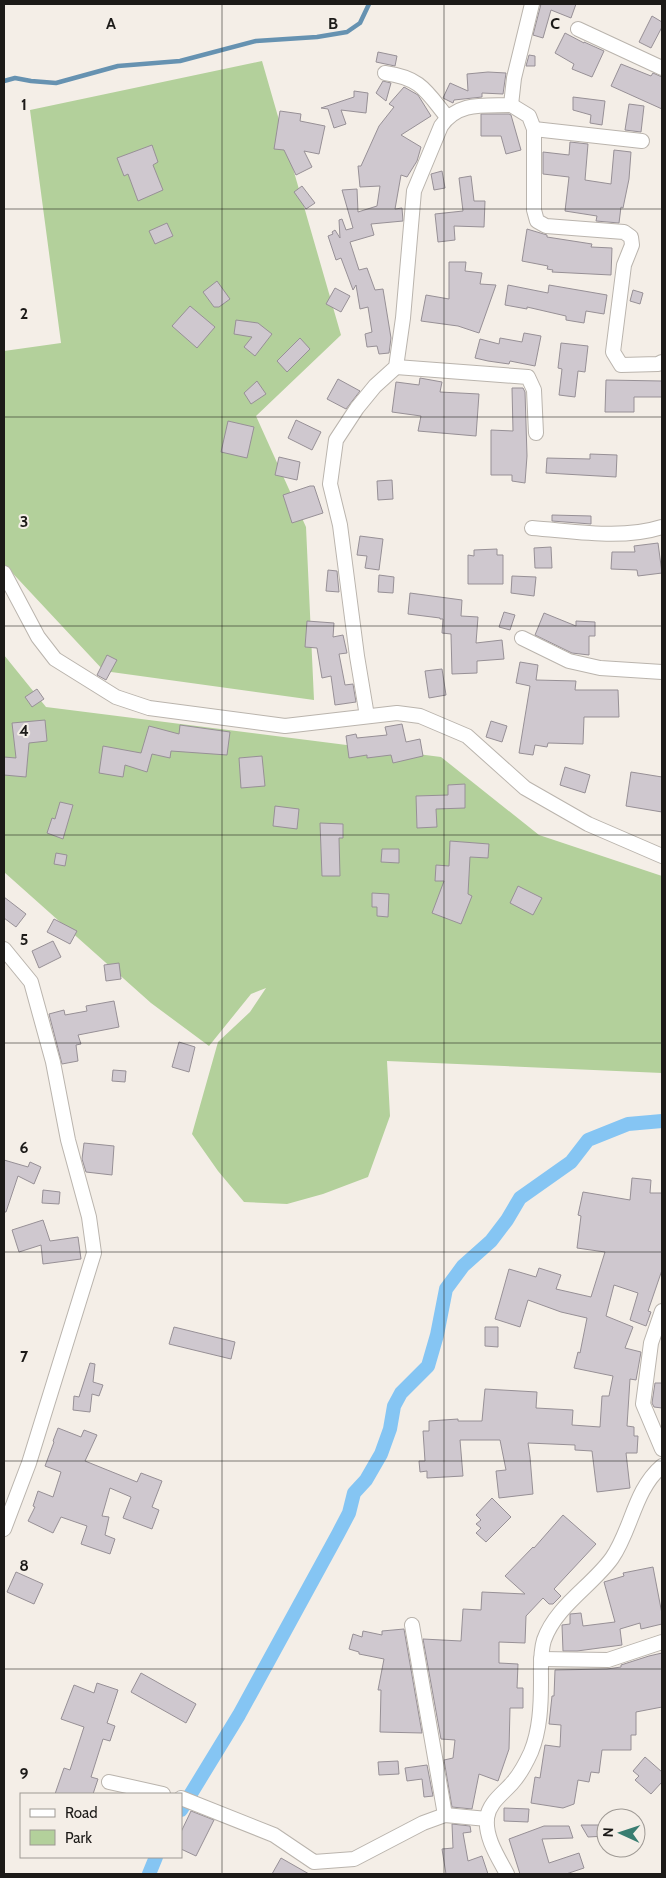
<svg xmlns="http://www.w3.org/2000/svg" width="666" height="1878" font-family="Cabin,sans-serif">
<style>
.green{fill:#b3d09b}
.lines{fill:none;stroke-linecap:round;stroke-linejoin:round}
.stream{stroke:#6692b1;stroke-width:4.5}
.canal{stroke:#85c5f3;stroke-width:14}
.building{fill:#cfc8cf;stroke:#979096}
.street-casing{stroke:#bab4ad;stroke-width:16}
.street{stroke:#fff;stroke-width:14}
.grid{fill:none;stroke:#1c1a18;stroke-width:1;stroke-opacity:0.55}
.grid-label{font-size:16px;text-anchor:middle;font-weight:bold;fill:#1c1a18;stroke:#f4eee7;stroke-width:4;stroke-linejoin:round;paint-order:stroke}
</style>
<rect width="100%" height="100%" fill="#f4eee7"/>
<g class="green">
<path d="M262 61 341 335 256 416 306 527 314 700 104 671 4 564V351L61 343 30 110Z"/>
<path d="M4 655 46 707 441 757 539 835 662 876V1073L387 1061 390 1116 368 1177 323 1194 287 1204 244 1202 218 1171 192 1134 218 1042 250 1012 266 988 251 994 209 1046 151 1003 4 872Z"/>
</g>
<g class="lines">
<path class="stream" d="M4 81 15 78 31 81 56 83 118 66 180 61 256 41 317 37 347 32 360 23 369 4"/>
<g class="canal">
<path d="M181 1810 239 1715 338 1534 349 1513 354 1493 366 1480 381 1454 390 1429 394 1406 401 1393 428 1366 437 1335 446 1289 463 1266 491 1241 507 1220 520 1198 571 1162 588 1140 628 1124 662 1121"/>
<path d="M149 1874 156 1857"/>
</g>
</g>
<g class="building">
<path d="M541 4H576L571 18 551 10 543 38 533 35Z"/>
<path d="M652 16 662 22V27L651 48 639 42Z"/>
<path d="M565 33 584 43V42L604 51 592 77 572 69 574 64 555 53Z"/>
<path d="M378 52 397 56 395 66 376 62Z"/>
<path d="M529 55 535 56V66H526Z"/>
<path d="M621 64 651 76 653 73 662 77V109L611 86Z"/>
<path d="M488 72 506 73 503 94 482 93V97L454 100 453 103 443 98 450 83 468 91 467 74Z"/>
<path d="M383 81 391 83 386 101 376 93Z"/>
<path d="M404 87 418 95 431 116 401 135 421 147 417 161 407 177 401 175 395 209 402 208 403 221 371 224 374 235 350 242 359 270 367 268 375 290 383 289 391 338 389 353 379 354 377 346 367 347 365 334 372 332 368 307 360 309 356 285 353 290 341 258 336 260 328 236 333 234 332 232 335 230 340 238 339 220 342 219 346 230 353 228 342 190 357 189 358 212 377 206 380 186 360 187 358 166H361L379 126 394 107 389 104Z"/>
<path d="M354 91 368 93 366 113 341 110 346 124 334 128 328 109 321 108 354 97Z"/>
<path d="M573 97 605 101 602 125 590 123 591 115 573 110Z"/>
<path d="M629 104 644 106 641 132 625 130Z"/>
<path d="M280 111 301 114 300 121 325 126 319 154 304 151 312 167 296 175 284 150 274 149Z"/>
<path d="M481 114H509L511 115 521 150 506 154 501 136H481Z"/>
<path d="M570 142 588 144 585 180 611 184 614 150 631 152 629 179 623 208 621 207 619 223 596 221 597 216 565 211 569 177 543 174V152L569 155Z"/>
<path d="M152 145 158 162 153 165 163 190 138 201 128 174 124 176 117 158Z"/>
<path d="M442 171 445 188 434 190 431 174Z"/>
<path d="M471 176 474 201H485L484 227 454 226 455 240 438 242 435 214 463 211 459 178Z"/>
<path d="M302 186 315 203 306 209 294 192Z"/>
<path d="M167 223 173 236 155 244 149 231Z"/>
<path d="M527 229 547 235V237L592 244 591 247 612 248 611 275 552 272 553 270 547 269 548 266 522 261Z"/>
<path d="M449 262H466L465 271 482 273 480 284 496 285 479 333 458 326 421 321 426 295 449 299Z"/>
<path d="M217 281 230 299 219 307H214L203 292Z"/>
<path d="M508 285 548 293 549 285 607 295 604 314 586 311 584 323 566 320V316L527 307V309L505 305Z"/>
<path d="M335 288 350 296 341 312 326 304Z"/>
<path d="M633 290 643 293 640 304 630 301Z"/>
<path d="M190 306 215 327 197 348 172 326Z"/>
<path d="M236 320 258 323 272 334 255 356 244 347 252 337 234 334Z"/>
<path d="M524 333 541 336 535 366 510 361 509 364 488 361 475 358 480 339 499 344 500 338 522 342Z"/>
<path d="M300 338 310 349 287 372 277 361Z"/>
<path d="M561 343 588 346 585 372 578 371 575 397 559 395 562 369 558 368Z"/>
<path d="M420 378 442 382 440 392 479 394 476 436 418 431 421 416 392 412 396 382 419 385Z"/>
<path d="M338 379 360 391 346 409 327 399Z"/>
<path d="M606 380 662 381V397H634V412H605Z"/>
<path d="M257 381 266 394 251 404 244 393Z"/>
<path d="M512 388H523L525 392 527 456 525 483 512 481V475H491V430L513 431Z"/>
<path d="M296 420 321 432 312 450 288 438Z"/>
<path d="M228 421 254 427 247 458 221 452Z"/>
<path d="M590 454 617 455 616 477 546 473 547 458 590 459Z"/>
<path d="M279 457 300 462 297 480 275 475Z"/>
<path d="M392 480 393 499 378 500 377 481Z"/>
<path d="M310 486H314L323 513 292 523 283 495Z"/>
<path d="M552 515 591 516V524L552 521Z"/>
<path d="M360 536 383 539 379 570 365 568 367 556 357 555Z"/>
<path d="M658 543 662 573 638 576 637 570 611 569 612 552H635L634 546Z"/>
<path d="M551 547 552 568H535L534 548Z"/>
<path d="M497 549V555H503V584H468V555L474 556V550Z"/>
<path d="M328 570 337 571 339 592 326 591Z"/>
<path d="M379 575 394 577 393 593 378 592Z"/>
<path d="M512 576 536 577 534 596 511 593Z"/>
<path d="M410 593 462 600 461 616 478 617 476 643 502 640 504 659 477 661V673L452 674 451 634 442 633 443 619H440V618L408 614Z"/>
<path d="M504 612 515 615 510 630 499 627Z"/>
<path d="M544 613 576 626V621L595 622V636H589V655L572 653 535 635Z"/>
<path d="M307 621 334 623 333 637 343 635 347 653 339 654 345 685 353 684 356 702 335 705 331 676 322 678 317 648 305 647Z"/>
<path d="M107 655 117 660 106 680 97 675Z"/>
<path d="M520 662 538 665 536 680 576 681 575 690H618L619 717H584L583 744 548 743 547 747 535 745 533 755 519 753 530 686 516 683Z"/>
<path d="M442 669 446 695 429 698 425 671Z"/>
<path d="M37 689 44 699 32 707 25 697Z"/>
<path d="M45 720 47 741 29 743 26 777 4 775V757L16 758 12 723Z"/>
<path d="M491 721 507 726 502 742 486 737Z"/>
<path d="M402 724 406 742 420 739 423 756 393 763 391 755 367 758V755L349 758 346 736 356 734 357 738 387 735 385 727Z"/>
<path d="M180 725 230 732 227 755 171 751 170 758 152 754 147 772 125 765 123 777 99 773 103 746 141 753 149 726 179 734Z"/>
<path d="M262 756 265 786 241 788 239 758Z"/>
<path d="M565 767 590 775 585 793 560 785Z"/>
<path d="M631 772 662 777V812L626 806Z"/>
<path d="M465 784V808L436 809 437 827 417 828 416 796 448 795V785Z"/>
<path d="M60 802 73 805 63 839 47 833 52 818 55 819Z"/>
<path d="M275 806 299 809 297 829 273 826Z"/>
<path d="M320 823 343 824V838H339L340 876H322Z"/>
<path d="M450 841 489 844 488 858 470 857 468 894 472 896 461 924 432 913 444 881H435L436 865 449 866Z"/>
<path d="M382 849H399V863L381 862Z"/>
<path d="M56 853 67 855 65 866 54 864Z"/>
<path d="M518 886 542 898 533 915 510 903Z"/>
<path d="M372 893 389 894 388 917 377 916V907H372Z"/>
<path d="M4 897 26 914 16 927 4 918Z"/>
<path d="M54 919 77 931 70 944 47 932Z"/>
<path d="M53 941 61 957 39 968 32 951Z"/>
<path d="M119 963 121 979 106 981 104 965Z"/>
<path d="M114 1001 119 1027 78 1035 81 1044 76 1045 78 1061 62 1064 49 1014 64 1010 65 1015 87 1011 86 1006Z"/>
<path d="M179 1042 195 1047 189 1072 172 1067Z"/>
<path d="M113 1070 126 1071 125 1082 112 1081Z"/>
<path d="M84 1143 114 1146 112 1175 86 1172 82 1159Z"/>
<path d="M4 1160 28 1167 30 1162 41 1167 34 1184 18 1176 6 1212H4Z"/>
<path d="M632 1178 651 1180 650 1193H662V1270L648 1311 651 1312 646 1326 630 1320 638 1293 614 1285 606 1316 633 1327 625 1348 641 1352 636 1380 630 1379 627 1426 634 1427V1436H638L637 1453H626L630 1488 597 1492 592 1451 575 1450V1445L528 1443 530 1457 533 1494 499 1498 496 1471 506 1470 500 1440H460L463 1476 427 1478V1471L420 1472 419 1461H425L423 1431H429V1421L458 1419V1421H482L485 1389 537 1392 536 1408 573 1410 572 1425 600 1427 602 1396H609L613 1376 574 1368 578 1352 580 1353 587 1318 561 1312 528 1300 520 1327 495 1319 509 1269 536 1277 539 1268 561 1275 556 1289 591 1297 605 1252 577 1248 581 1216 578 1215 583 1192 630 1200Z"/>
<path d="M43 1190 60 1192 59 1204 42 1203Z"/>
<path d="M43 1220 50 1241 78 1237 81 1259 43 1264 41 1245 19 1252 12 1230Z"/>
<path d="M174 1327 235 1342 231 1359 169 1344Z"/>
<path d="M485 1327H498V1347L485 1346Z"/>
<path d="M90 1363 95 1364 93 1382 103 1385 99 1396 92 1394 90 1412 73 1410 74 1396 79 1397Z"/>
<path d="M655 1383H662V1408L654 1407 652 1403Z"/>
<path d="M58 1428 81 1437 84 1430 97 1435 85 1461 137 1482 141 1473 162 1481 152 1507 159 1510 152 1529 123 1518 131 1497 110 1488 102 1516 109 1517 105 1535 115 1539 110 1554 81 1544 87 1526 61 1517 53 1533 28 1521 35 1507 33 1506 38 1491 53 1497 61 1472 45 1466 54 1442 53 1441Z"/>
<path d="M492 1498 511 1517 486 1542 476 1533 481 1528 476 1524 481 1520 476 1515Z"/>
<path d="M563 1515 596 1544 554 1589 561 1596 553 1604H549L543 1598 526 1616 525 1643 499 1642V1663L518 1664 517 1688H523V1708H510L509 1749 498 1781 479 1774 472 1809 452 1807 444 1760 453 1758 455 1740 441 1739 423 1639 461 1641 463 1609 481 1610 482 1592 525 1594 505 1576 533 1547 534 1548Z"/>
<path d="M653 1567 662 1614V1624L641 1629 640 1623 620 1629 622 1645 577 1651H563L562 1625 570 1624V1614L581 1613 583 1626 615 1622 604 1582 624 1576 623 1573Z"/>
<path d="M16 1572 43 1584 34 1604 7 1592Z"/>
<path d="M404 1629 422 1733 380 1732 381 1690H378L384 1659 359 1654V1652L349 1649 353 1634 362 1637 363 1631 382 1635V1631Z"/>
<path d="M662 1653V1707L636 1712V1735H631V1750H602L599 1773 591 1772 589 1782 578 1780 574 1804 563 1808 531 1803 535 1777 540 1778 545 1745 560 1747 561 1725 549 1724 552 1696H554L555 1670 607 1669 621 1667V1665L649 1656Z"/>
<path d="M141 1673 196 1704 186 1723 131 1692Z"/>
<path d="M97 1683 118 1690 107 1723 115 1726 110 1741 103 1739 91 1777 98 1779 93 1794H55L64 1768 70 1770 84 1727 61 1719 74 1685 94 1693Z"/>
<path d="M645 1757 662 1772V1782L651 1794 635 1780 639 1776 633 1771Z"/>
<path d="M398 1761 399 1774 379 1775 378 1762Z"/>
<path d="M427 1765 433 1796 424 1797 422 1779 407 1781 405 1768Z"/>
<path d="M504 1808 529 1809 528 1822 504 1821Z"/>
<path d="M191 1811 214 1820 196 1856 181 1849V1832Z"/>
<path d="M452 1824 470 1826 471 1832 463 1833 468 1861 482 1856 488 1874H446L442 1849 453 1848Z"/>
<path d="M581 1825H606V1836L588 1837Z"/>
<path d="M544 1826H569L573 1838 542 1839 549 1863 579 1853 584 1868 566 1874H520L509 1839Z"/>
<path d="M281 1858 309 1874H272Z"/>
</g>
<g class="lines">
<defs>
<g id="street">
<path d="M578 29 662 68"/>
<path d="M385 73C421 78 426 91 447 117"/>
<path d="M511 105 529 116 534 129V210L537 221 546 226 624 232 631 237 632 245 624 265 613 352 621 365 658 364 662 362"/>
<path d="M534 129 642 141"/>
<path d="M396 367 528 377 534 390 536 433"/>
<path d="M532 528C574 531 621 540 662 527"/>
<path d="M4 573 38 637 55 659 116 697 149 708 285 726 397 713 420 716 467 736 525 788 588 824 662 856"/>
<path d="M522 638 569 661 600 668 662 672"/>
<path d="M367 716 357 656 340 525 330 484 336 440 357 408 375 386 396 367 403 318 414 191 441 126C458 101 485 106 511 105L514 78 532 4"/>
<path d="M4 949 31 982 53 1062 68 1140 89 1217 94 1253 29 1463 4 1529"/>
<path d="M662 1311 651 1343 643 1404 662 1449"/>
<path d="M412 1625 445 1815"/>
<path d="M541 1659 608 1660 662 1642"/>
<path d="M109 1782 163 1794"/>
<path d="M181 1798 274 1835 314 1862 354 1859 423 1823 445 1815 487 1819"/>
<path d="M507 1874C498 1857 485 1838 487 1818 489 1802 504 1793 513 1782 521 1773 526 1763 531 1752 540 1730 541 1705 541 1681 541 1668 540 1653 544 1640 556 1606 592 1586 612 1558 632 1529 634 1490 662 1466"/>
</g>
</defs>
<use href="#street" class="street-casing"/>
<use href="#street" class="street"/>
</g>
<path class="grid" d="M222 4V1874M444 4V1874M4 209H662M4 417H662M4 626H662M4 835H662M4 1043H662M4 1252H662M4 1461H662M4 1669H662"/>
<g class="grid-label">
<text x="111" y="29">A</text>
<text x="333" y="29">B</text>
<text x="555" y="29">C</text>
<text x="24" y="110">1</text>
<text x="24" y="319">2</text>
<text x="24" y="527">3</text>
<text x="24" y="736">4</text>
<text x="24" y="945">5</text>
<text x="24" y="1153">6</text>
<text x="24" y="1362">7</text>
<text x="24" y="1571">8</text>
<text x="24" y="1779">9</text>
</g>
<rect width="666" height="1878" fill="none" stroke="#1c1a18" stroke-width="10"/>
<rect x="20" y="1793" width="162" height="65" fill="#f4eee7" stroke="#9e9994"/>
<rect x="30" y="1809" width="25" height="8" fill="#ffffff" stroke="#9e9994"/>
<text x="65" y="1818" font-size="15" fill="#1c1a18">Road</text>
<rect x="30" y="1830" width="25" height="15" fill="#b3d09b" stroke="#9e9994"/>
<text x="65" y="1843" font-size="15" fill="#1c1a18">Park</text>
<g transform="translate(621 1833) rotate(273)"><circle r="24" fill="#f4eee7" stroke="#9e9994"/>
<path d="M0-4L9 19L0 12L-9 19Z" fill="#397d71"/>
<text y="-8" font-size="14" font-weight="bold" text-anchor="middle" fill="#1c1a18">N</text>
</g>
</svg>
